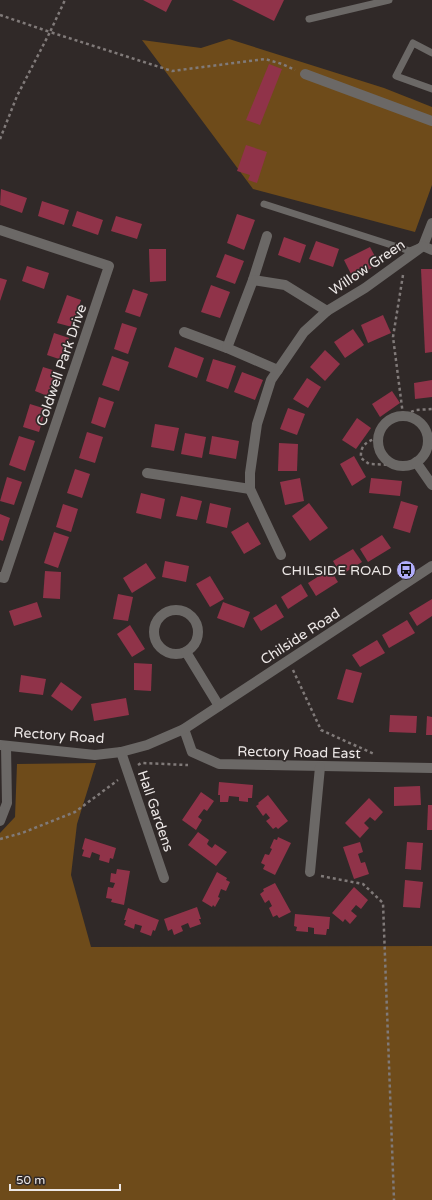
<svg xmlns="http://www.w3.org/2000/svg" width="432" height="1200" font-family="'Varela Round',sans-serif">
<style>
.green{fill:#6e4b1a}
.building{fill:#903349}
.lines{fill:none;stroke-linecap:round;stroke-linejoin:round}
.path{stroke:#807a79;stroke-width:2.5;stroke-dasharray:3 3;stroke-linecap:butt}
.service{stroke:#6b6866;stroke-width:7}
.minor{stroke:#6b6866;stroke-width:10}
.labels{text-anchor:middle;stroke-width:3.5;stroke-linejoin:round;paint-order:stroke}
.street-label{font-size:14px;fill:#ede8e7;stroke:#302928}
.poi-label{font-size:14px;fill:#ede8e7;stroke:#302928;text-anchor:end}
</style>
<rect width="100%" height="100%" fill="#302928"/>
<g class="green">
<path d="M229 39 384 88 432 107V185L415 232 253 189 142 40 201 48Z"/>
<path d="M96 763 77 824 71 875 91 947 432 946V1200H0V833L15 817 17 764Z"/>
</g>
<g class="building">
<path d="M143 0H172L166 12Z"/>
<path d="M232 0H284L274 21Z"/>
<path d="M269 64 282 69 260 125 246 120Z"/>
<path d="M246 145 267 152 257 183 248 180 250 175 237 171Z"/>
<path d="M1 189 27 198 22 213 0 205Z"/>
<path d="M42 201 69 210 64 225 38 216Z"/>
<path d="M77 211 103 220 98 235 72 226Z"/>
<path d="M237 214 255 220 244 250 227 243Z"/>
<path d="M116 216 142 224 137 239 111 231Z"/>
<path d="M284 237 306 245 300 263 278 255Z"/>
<path d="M316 241 339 249 333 267 309 259Z"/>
<path d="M370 247 379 264 353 278 344 260Z"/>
<path d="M149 249H166V281L150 282Z"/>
<path d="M225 254 244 261 235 284 216 277Z"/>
<path d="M27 266 49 273 44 289 22 281Z"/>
<path d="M421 269H432V352L425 353Z"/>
<path d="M0 278 7 280 0 301Z"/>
<path d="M211 285 230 292 220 318 201 312Z"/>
<path d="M133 289 148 294 140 317 125 312Z"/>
<path d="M67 295 81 300 72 327 57 323Z"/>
<path d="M383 315 391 333 368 343 361 325Z"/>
<path d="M122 323 137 328 128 354 114 349Z"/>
<path d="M353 329 364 345 345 358 334 342Z"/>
<path d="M54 333 69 338 62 360 47 355Z"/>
<path d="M175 347 204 358 197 378 168 367Z"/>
<path d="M325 350 340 364 325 381 310 367Z"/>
<path d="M112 356 129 362 119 391 102 385Z"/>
<path d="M213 359 236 366 228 389 206 381Z"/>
<path d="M43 367 59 372 50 397 35 391Z"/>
<path d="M242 372 263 380 255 400 234 392Z"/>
<path d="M307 378 321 387 308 408 293 399Z"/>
<path d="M432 380V397L415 399 414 383Z"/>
<path d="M392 391 400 403 380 417 372 404Z"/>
<path d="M99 397 114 402 105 428 91 423Z"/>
<path d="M30 404 46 409 39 432 23 427Z"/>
<path d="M288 408 305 414 297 435 280 429Z"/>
<path d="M357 418 371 428 356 449 342 440Z"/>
<path d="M155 424 179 428 174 451 151 447Z"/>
<path d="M87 432 103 437 95 463 79 458Z"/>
<path d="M185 433 206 437 202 458 181 454Z"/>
<path d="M19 436 35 441 25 471 9 465Z"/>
<path d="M212 436 239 441 236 459 209 454Z"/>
<path d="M279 443 298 444 297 471H278Z"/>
<path d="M354 456 366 477 352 486 340 464Z"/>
<path d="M75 469 90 474 82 498 67 493Z"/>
<path d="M7 477 22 482 14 505 0 501Z"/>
<path d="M300 478 304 501 285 505 280 482Z"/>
<path d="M371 478 402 481 400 496 369 493Z"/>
<path d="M141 493 165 499 161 519 136 513Z"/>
<path d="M181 496 202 501 197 520 176 516Z"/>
<path d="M401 501 418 506 410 533 393 528Z"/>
<path d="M210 503 231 508 227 528 206 523Z"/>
<path d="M309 503 328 528 310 541 292 516Z"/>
<path d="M63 504 78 509 71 532 56 527Z"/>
<path d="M0 514 10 518 3 541 0 540Z"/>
<path d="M248 522 261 544 244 554 231 532Z"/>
<path d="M54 532 69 537 58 568 44 563Z"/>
<path d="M382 535 391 548 368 562 360 549Z"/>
<path d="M353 549 362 562 341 575 333 561Z"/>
<path d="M165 561 189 566 186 582 162 577Z"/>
<path d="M146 563 156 578 132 593 123 578Z"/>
<path d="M330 569 338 582 316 596 308 583Z"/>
<path d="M45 571 61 572 60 599 43 598Z"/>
<path d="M210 576 224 599 210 607 196 584Z"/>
<path d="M301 584 308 596 288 609 281 597Z"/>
<path d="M118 594 133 597 128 621 113 619Z"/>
<path d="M432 599V616L417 626 409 613Z"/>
<path d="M37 602 42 617 14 626 9 611Z"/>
<path d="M223 602 250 612 244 628 217 618Z"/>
<path d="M276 604 284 617 261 631 253 618Z"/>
<path d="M407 620 415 633 389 648 382 635Z"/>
<path d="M130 625 145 649 132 657 117 634Z"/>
<path d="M377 640 385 653 360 667 352 655Z"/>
<path d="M134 663 152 664 151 691 134 690Z"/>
<path d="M346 669 362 673 353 703 337 699Z"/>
<path d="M21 675 46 679 43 695 19 692Z"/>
<path d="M61 682 82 697 72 711 51 696Z"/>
<path d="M126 698 129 715 94 721 91 704Z"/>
<path d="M390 715 417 716 416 733 389 732Z"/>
<path d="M427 716 432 717V735H426Z"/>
<path d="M219 782 253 785 252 798H248V802L239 801V797L229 796 228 802H220V795H218Z"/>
<path d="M420 786 421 805 394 806V787Z"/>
<path d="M201 792 214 801 207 811 204 809 198 817 202 820 196 830 182 820Z"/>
<path d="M268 795 288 821 278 829 276 827 273 829 266 821 270 818 266 813 263 816 256 806 259 804 258 803Z"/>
<path d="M369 798 383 812 375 821 370 817 364 823 369 828 360 838 345 823Z"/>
<path d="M428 805H432V830H427Z"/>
<path d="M198 832 209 840 207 844 209 846 212 848 215 844 227 852 216 866 188 845Z"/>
<path d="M278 837 291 843 275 875 263 869 265 865 261 863 265 854 269 855 272 849 270 848 274 839 277 840Z"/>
<path d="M85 838 116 848 113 859 110 858 109 863 99 860 100 855 92 852 90 858 82 856 84 850 82 849Z"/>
<path d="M360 842 363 852 358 854 361 863 365 862 369 874 354 879 343 847Z"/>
<path d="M407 842 423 843 421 870 405 869Z"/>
<path d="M117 869 130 871 124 905 111 902 112 899 106 898 108 887 113 888 115 883 110 882 111 873 116 874Z"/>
<path d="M217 872 227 878 226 880 230 882 226 891 221 889 218 897 220 898 215 907 213 905 212 907 202 901Z"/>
<path d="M405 880 423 882 420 908 403 907Z"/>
<path d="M275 883 291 912 279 918 277 915 273 917 269 908 272 906 269 900 265 903 260 894 264 891 263 889Z"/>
<path d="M354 887 368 900 361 909 356 905 351 911 357 916 350 924 345 919 343 922 332 913Z"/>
<path d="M197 907 201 919H199L201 924 190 928 188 923 181 926 183 931 174 935 172 929 168 931 164 919Z"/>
<path d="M128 908 159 920 155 931 153 930 151 936 140 932 142 926 135 924 134 929 124 925 126 920H124Z"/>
<path d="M295 914 330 917 329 929H327L326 935 314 934V928L308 927V932L296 931 297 927 294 926Z"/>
</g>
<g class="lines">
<g class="path">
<path d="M0 15 50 32 65 0"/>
<path d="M0 139 17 96 50 32 172 71 265 59 282 64 295 70"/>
<path d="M403 275 393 337 403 415 416 410 432 409"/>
<path d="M378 438C367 441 360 445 361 458L369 464 396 465"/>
<path d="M427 449 432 441"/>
<path d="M293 670 321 730 374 754"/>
<path d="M138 765 141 763 188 765"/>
<path d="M0 839 22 833 75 812 118 780"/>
<path d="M321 876 363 884 383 903 394 1200"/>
</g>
<g class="service">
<path d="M309 19 389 0"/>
<path d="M432 53 413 43 396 76 432 89"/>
<path d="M264 204 410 251 417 248"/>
</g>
<g class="minor">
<path d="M305 74 432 121"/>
<path d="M432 223 423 246 432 250"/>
<path d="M0 230 109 266 4 578 0 577"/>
<path d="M253 280 267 236"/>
<path d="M184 332 227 348"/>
<path d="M278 370 227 348 253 280 285 285 327 311"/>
<circle cx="403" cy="441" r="25"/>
<path d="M416 462 432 485"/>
<path d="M147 473 250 489"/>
<path d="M281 555 250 489V473L257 424 271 380 304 332 327 311 365 288 423 246"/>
<circle cx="176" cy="632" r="22"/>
<path d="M186 652 219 706"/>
<path d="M184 729 192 752 219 764 432 768"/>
<path d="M0 745 95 755 121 752 147 745 184 729 432 566"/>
<path d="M121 752 164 878"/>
<path d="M0 821 7 803 6 746"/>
<path d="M310 872 320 767"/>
</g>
</g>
<defs>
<symbol id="bus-disc" viewBox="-11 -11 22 22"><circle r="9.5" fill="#b1adfa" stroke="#302928"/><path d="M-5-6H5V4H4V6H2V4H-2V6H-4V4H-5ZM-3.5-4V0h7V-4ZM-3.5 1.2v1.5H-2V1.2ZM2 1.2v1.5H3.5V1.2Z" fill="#111"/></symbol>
</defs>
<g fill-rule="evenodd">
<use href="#bus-disc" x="395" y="559" width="22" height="22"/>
</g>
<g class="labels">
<g class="street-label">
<text transform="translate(367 267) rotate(-34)" y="5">Willow Green</text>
<text transform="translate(61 365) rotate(-71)" y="5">Coldwell Park Drive</text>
<text transform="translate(300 636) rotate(-33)" y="5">Chilside Road</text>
<text transform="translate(59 735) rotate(4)" y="5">Rectory Road</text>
<text transform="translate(299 752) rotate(1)" y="5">Rectory Road East</text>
<text transform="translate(156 811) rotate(71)" y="5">Hall Gardens</text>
</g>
<g class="poi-label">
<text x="392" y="575">CHILSIDE ROAD</text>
</g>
</g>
<path d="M10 1184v6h110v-6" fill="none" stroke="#ede8e7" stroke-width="2"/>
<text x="16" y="1184" font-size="12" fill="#ede8e7" stroke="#302928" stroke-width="3" paint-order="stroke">50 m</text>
</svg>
